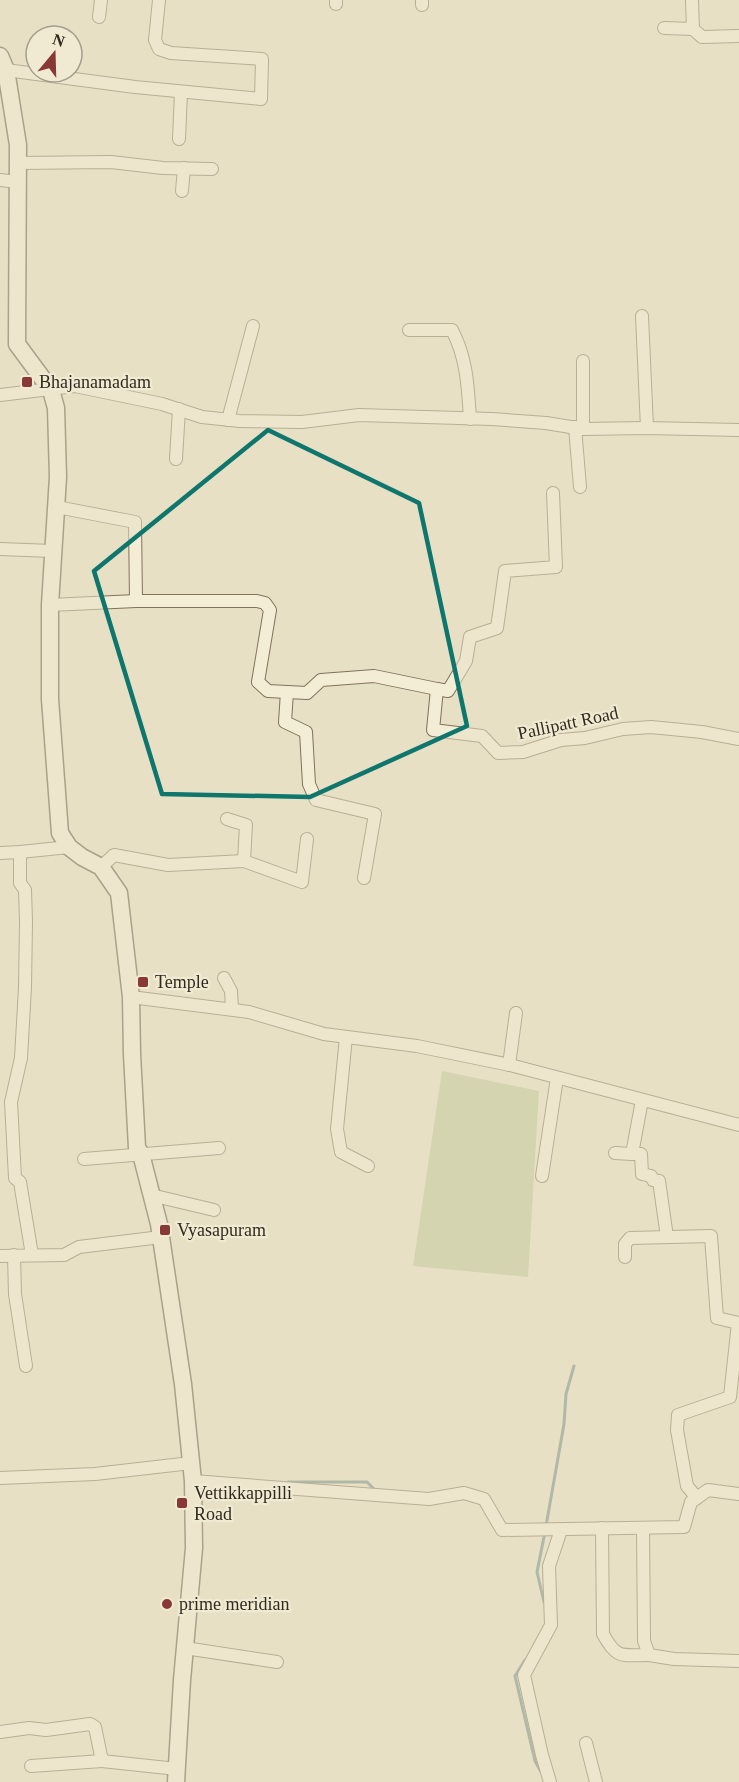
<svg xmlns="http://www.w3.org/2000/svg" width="739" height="1782" font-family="'Times New Roman',serif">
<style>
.green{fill:#bdc59a}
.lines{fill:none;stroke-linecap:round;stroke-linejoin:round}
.stream{stroke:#6e8984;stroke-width:3}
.minor-casing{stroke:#80725d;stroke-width:14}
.secondary-casing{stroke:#625340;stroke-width:19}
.minor{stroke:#f4edd6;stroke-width:12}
.secondary{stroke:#f4edd6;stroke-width:16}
.marked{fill:none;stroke:#0f766e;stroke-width:4.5;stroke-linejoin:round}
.poi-dot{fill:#883935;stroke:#f0ead3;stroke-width:2}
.labels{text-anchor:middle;stroke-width:4.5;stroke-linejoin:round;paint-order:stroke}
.poi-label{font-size:18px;fill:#322a1f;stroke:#f0ead3;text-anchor:start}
.street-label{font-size:18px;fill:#322a1f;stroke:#f0ead3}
</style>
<rect width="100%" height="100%" fill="#e8e0c4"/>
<path class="green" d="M442 1071 539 1091 528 1277 413 1266Z"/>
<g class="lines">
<g class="stream">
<path d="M288 1482H367L376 1491"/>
<path d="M546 1526 564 1424 566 1394 574 1366"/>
<path d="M544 1602 537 1572 545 1532"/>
<path d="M525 1660 515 1676 535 1761 541 1772"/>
</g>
<defs>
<g id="minor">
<path d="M336 0V4"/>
<path d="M422 0V5"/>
<path d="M692 0 693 29 702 37 739 36"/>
<path d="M99 17 101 0"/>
<path d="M664 28 693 29"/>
<path d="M6 70 135 87 261 99 262 59 171 53 159 49 155 40 159 0"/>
<path d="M179 139 181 92"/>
<path d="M18 163 111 162 163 168 212 169"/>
<path d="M0 180 18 182"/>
<path d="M182 191 184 168"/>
<path d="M642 316 647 428"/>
<path d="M409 330H452C467 358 468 388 470 419"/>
<path d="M583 361V429"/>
<path d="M0 395 75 386 162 404 202 417 240 421 302 422 359 415 492 419 546 423 583 429 647 428 739 430"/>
<path d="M228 420 253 326"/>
<path d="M575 427 580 487"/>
<path d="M176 459 179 409"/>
<path d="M57 507 135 522 136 601"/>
<path d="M0 549 52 551"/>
<path d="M50 605 136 601H257L265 603 270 610 258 682 268 691 307 693 321 680 374 676 437 689 433 730 482 736 498 753 523 752 561 740 585 738 623 729 651 727 702 732 739 739"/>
<path d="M437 689 448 691 466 661 470 637 497 628 505 571 556 567 553 493"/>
<path d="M287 692 285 722 306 732 309 784 316 800 375 814 364 878"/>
<path d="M227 819 246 825 244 861 302 882 307 839"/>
<path d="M20 852V883L25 890 26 922 25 987 21 1058 11 1102 15 1178 20 1182 32 1255"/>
<path d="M0 853 20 852 69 847"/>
<path d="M101 867 114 855 168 865 244 861"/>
<path d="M224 978 231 991 232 1009"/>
<path d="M131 997 249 1012 324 1034 417 1046 510 1065 739 1125"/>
<path d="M346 1037 337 1129 341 1152 368 1166"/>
<path d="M509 1065 516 1013"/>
<path d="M642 1100 632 1154H641L642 1174 651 1176 653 1180 659 1181 667 1237"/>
<path d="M615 1153 632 1154"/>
<path d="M84 1159 219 1148"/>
<path d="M542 1176 557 1078"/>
<path d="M151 1195 214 1210"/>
<path d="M14 1255 15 1294 26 1366"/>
<path d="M0 1256 64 1255 79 1247 161 1237"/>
<path d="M625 1257V1244L630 1238 711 1236 717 1318 738 1323 730 1397 678 1415 677 1430 687 1486 697 1498"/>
<path d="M0 1478 95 1474 191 1463"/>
<path d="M193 1481 429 1499 464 1493 484 1499 502 1530 684 1527 691 1502 708 1490 739 1494"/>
<path d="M602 1528 603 1634C617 1660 622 1655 649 1655"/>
<path d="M643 1528 644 1641 649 1655 674 1659 739 1661"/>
<path d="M185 1648 277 1662"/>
<path d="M0 1732 29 1728 46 1730 90 1724 95 1727 102 1761 177 1769"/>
<path d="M586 1743 596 1782"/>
<path d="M31 1766 102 1761"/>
<path d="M550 1782 542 1755 524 1675 551 1625 549 1566 561 1530"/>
</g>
<path id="secondary" d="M0 56 6 70 18 145 17 344 51 390 56 408 58 477 50 605V699L60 833 69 847 82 857 101 867 119 893 131 997 132 1054 137 1148 141 1154 159 1224 183 1384 193 1481 194 1548 182 1680 176 1782"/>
</defs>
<use href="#minor" class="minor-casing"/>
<use href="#secondary" class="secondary-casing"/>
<use href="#minor" class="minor"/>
<use href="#secondary" class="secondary"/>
</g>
<path d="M0 0H739V1782H0ZM268 430 419 503 467 726 310 797 162 794 94 571Z" fill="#e8e0c4" fill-opacity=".55" fill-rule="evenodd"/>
<path class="marked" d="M268 430 419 503 467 726 310 797 162 794 94 571Z"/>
<g class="poi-dot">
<rect x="21" y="376" width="12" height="12" rx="3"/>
<rect x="137" y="976" width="12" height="12" rx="3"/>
<rect x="159" y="1224" width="12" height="12" rx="3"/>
<rect x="176" y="1497" width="12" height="12" rx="3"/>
<circle cx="167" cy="1604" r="6"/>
</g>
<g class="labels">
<g class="poi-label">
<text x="39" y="388">Bhajanamadam</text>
<text x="155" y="988">Temple</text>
<text x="177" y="1236">Vyasapuram</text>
<text x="194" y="1499">Vettikkappilli<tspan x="194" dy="21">Road</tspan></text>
<text x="179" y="1610">prime meridian</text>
</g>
<g class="street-label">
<text transform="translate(568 723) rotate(-12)" y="6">Pallipatt Road</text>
</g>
</g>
<g transform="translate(54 54) rotate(19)"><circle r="28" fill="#f0ead3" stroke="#a49d8b" stroke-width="1.5"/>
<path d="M0-4.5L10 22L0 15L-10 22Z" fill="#883935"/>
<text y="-9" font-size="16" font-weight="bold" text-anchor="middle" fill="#322a1f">N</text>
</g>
</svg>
